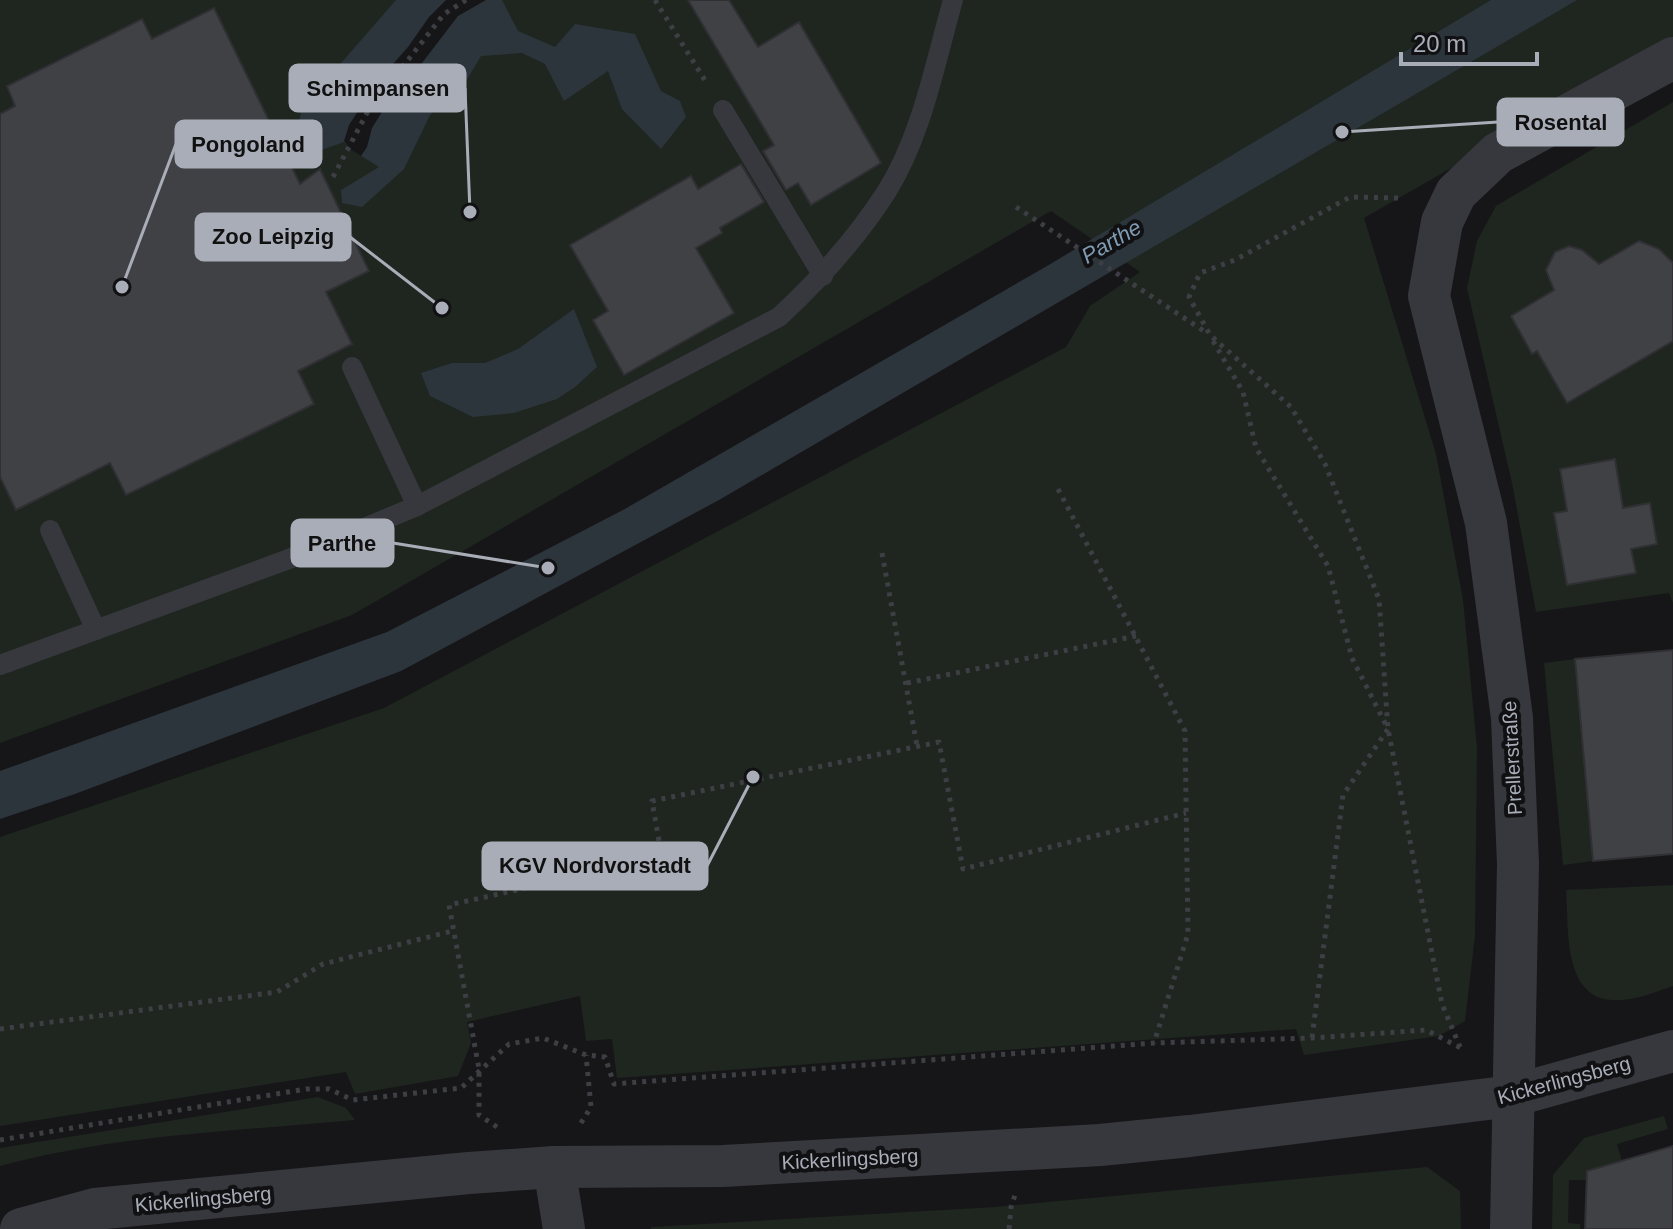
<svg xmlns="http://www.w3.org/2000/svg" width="1673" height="1229" font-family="Arial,sans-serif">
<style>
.green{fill:#1e261f}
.water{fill:#2c353c}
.pier{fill:#161618}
.building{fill:#404145;stroke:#303034;stroke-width:2}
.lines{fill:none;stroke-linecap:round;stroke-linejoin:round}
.path{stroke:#3d3f44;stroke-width:5;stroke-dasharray:4 6;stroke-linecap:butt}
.lane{stroke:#37383d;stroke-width:20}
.street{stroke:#37383d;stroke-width:42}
.labels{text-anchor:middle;stroke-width:8;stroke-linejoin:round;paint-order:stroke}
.street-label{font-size:20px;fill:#a8adb8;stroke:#111113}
.water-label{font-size:22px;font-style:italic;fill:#7f9bb3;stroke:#111113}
.leader{fill:none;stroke:#a8adb8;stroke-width:3}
.callout-dot{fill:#a8adb8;stroke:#111113;stroke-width:3}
.callout{fill:#a8adb8;stroke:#a8adb8;stroke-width:3}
.callout-label{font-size:22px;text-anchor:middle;font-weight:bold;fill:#111}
</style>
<rect width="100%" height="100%" fill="#161618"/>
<g class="green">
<path d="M0 0H1673V41L1364 218 1436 454 1463 600 1477 748 1475 936 1465 1021 1439 1036 1304 1055 1296 1029 617 1078 612 1039 586 1041 580 996 467 1022 471 1043 458 1076 355 1094 346 1072 0 1126V837L384 708 1066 347 1090 306 1140 272 1051 211 352 615 0 743Z"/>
<path d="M1673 102V603L1669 593 1536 612 1512 483 1467 288 1477 241 1496 206Z"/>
<path d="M1575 659 1593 861 1563 865 1544 663Z"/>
<path d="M1673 885V986C1655 992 1632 1002 1612 1000 1562 997 1569 926 1566 890Z"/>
<path d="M318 1097 346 1108 355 1120C237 1131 115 1135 0 1166V1148Z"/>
<path d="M1664 1116 1668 1129 1617 1144 1622 1161 1587 1180H1569L1568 1223 1580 1224V1229H1552L1553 1175 1584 1138Z"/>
<path d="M1427 1167 1460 1191 1461 1229H650L652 1227 995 1207Z"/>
</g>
<g class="water">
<path d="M396 0H502L518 31 555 47 575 24 635 34 661 91 680 101 686 117 661 149 622 109 608 71 564 101 545 64 522 53 481 56 465 83 430 115 404 169 362 207 342 203 341 190 379 167 350 149 344 142 310 154 297 131 302 108Z"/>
<path d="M1491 0H1577L719 500 401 671 75 794 0 819V771L387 632 623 510 1047 266Z"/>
<path d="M574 309 597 367 575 387 557 399 514 413 473 417 430 396 421 373 452 363H485L518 349Z"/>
</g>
<path class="pier" d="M446 0H486L458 16 409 80 395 91 372 128 367 147 361 156 350 149 344 141 349 125 377 82 408 47 429 17Z"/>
<g class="building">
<path d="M688 0H729L758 47 799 22 881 163 811 205 798 183 786 190 763 151 774 145Z"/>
<path d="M214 8 300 184 320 169 369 271 326 292 352 344 298 371 314 404 126 495 110 463 16 510 0 477V114L15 106 7 86 142 19 152 39Z"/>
<path d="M741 164 764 202 720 228 722 233 696 248 734 313 624 375 593 320 608 311 570 245 691 176 698 189Z"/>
<path d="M1639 241 1659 249 1673 263V341L1567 403 1537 351 1532 354 1511 316 1554 290 1546 270 1555 252 1569 246 1582 250 1599 264Z"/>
<path d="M1615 459 1623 508 1650 503 1657 544 1631 549 1636 573 1567 585 1554 513 1567 511 1560 469Z"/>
<path d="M1673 650V854L1593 861 1575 659Z"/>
<path d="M1673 1146V1229H1585L1587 1171Z"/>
</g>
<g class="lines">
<g class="path">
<path d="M655 0 706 82"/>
<path d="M333 177 368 111 444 14 466 0"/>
<path d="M1398 198 1350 197 1235 260 1200 273 1189 297 1210 335 1291 407 1325 464 1379 599 1388 729 1442 1004 1460 1047"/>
<path d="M1016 207 1207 333"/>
<path d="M1213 341 1243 392 1256 448 1328 566 1352 658 1388 729 1343 795 1312 1038"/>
<path d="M1058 489 1185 731 1188 934 1154 1043"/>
<path d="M882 553 917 746"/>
<path d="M907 683 1136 636"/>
<path d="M0 1029 277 992 323 964 452 931"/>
<path d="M581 1123 591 1107 586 1055"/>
<path d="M497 1127 479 1115V1069L449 905 662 858 652 801 939 742 963 869 1186 813"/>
<path d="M0 1140 306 1089H329L353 1100 461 1088 509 1044 543 1038 586 1055 605 1057 614 1084 1154 1043 1312 1038 1426 1030 1461 1048"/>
<path d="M1009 1229 1011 1207 1015 1195"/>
</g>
<g class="lane">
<path d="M723 110 823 276"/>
<path d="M352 367 417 506"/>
<path d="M50 530 96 630"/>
<path d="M0 665 297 556 417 506 779 317C819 280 857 238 887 191 922 135 935 63 953 0"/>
</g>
<g class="street">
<path d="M554 1167 564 1229"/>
<path d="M21 1229 95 1209 469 1173 554 1167 723 1166 1100 1145 1190 1136 1512 1096 1673 1051"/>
<path d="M1511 1229 1518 864 1512 718 1486 523 1429 296 1442 222 1456 193 1498 153 1673 58"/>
</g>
</g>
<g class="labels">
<g class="street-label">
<text transform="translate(1512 758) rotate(-93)" y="7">Prellerstraße</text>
<text transform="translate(1564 1080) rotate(-15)" y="7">Kickerlingsberg</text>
<text transform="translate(850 1159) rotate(-3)" y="7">Kickerlingsberg</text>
<text transform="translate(203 1199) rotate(-5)" y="7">Kickerlingsberg</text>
</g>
<g class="water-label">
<text transform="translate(1111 241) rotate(-30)" y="8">Parthe</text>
</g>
</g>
<path class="leader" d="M470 212L465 88M1342 132L1498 122M122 287L176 144M442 308L350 237M548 568L393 543M753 777L707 866"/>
<g class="callout-dot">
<circle cx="470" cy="212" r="8"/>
<circle cx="1342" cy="132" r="8"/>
<circle cx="122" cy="287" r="8"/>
<circle cx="442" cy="308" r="8"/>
<circle cx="548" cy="568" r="8"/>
<circle cx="753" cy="777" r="8"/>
</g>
<g class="callout">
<rect x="290" y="65" width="175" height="46" rx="8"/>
<rect x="1498" y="99" width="125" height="46" rx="8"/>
<rect x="176" y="121" width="145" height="46" rx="8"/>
<rect x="196" y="214" width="154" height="46" rx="8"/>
<rect x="292" y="520" width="101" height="46" rx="8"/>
<rect x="483" y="843" width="224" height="46" rx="8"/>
</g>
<g class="callout-label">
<text x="378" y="96">Schimpansen</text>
<text x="1561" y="130">Rosental</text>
<text x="248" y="152">Pongoland</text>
<text x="273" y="244">Zoo Leipzig</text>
<text x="342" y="551">Parthe</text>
<text x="595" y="873">KGV Nordvorstadt</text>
</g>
<path d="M1401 52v12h136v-12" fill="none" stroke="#a8adb8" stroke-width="4"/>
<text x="1413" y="52" font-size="24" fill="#a8adb8" stroke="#111113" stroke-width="6" paint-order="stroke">20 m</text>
</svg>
